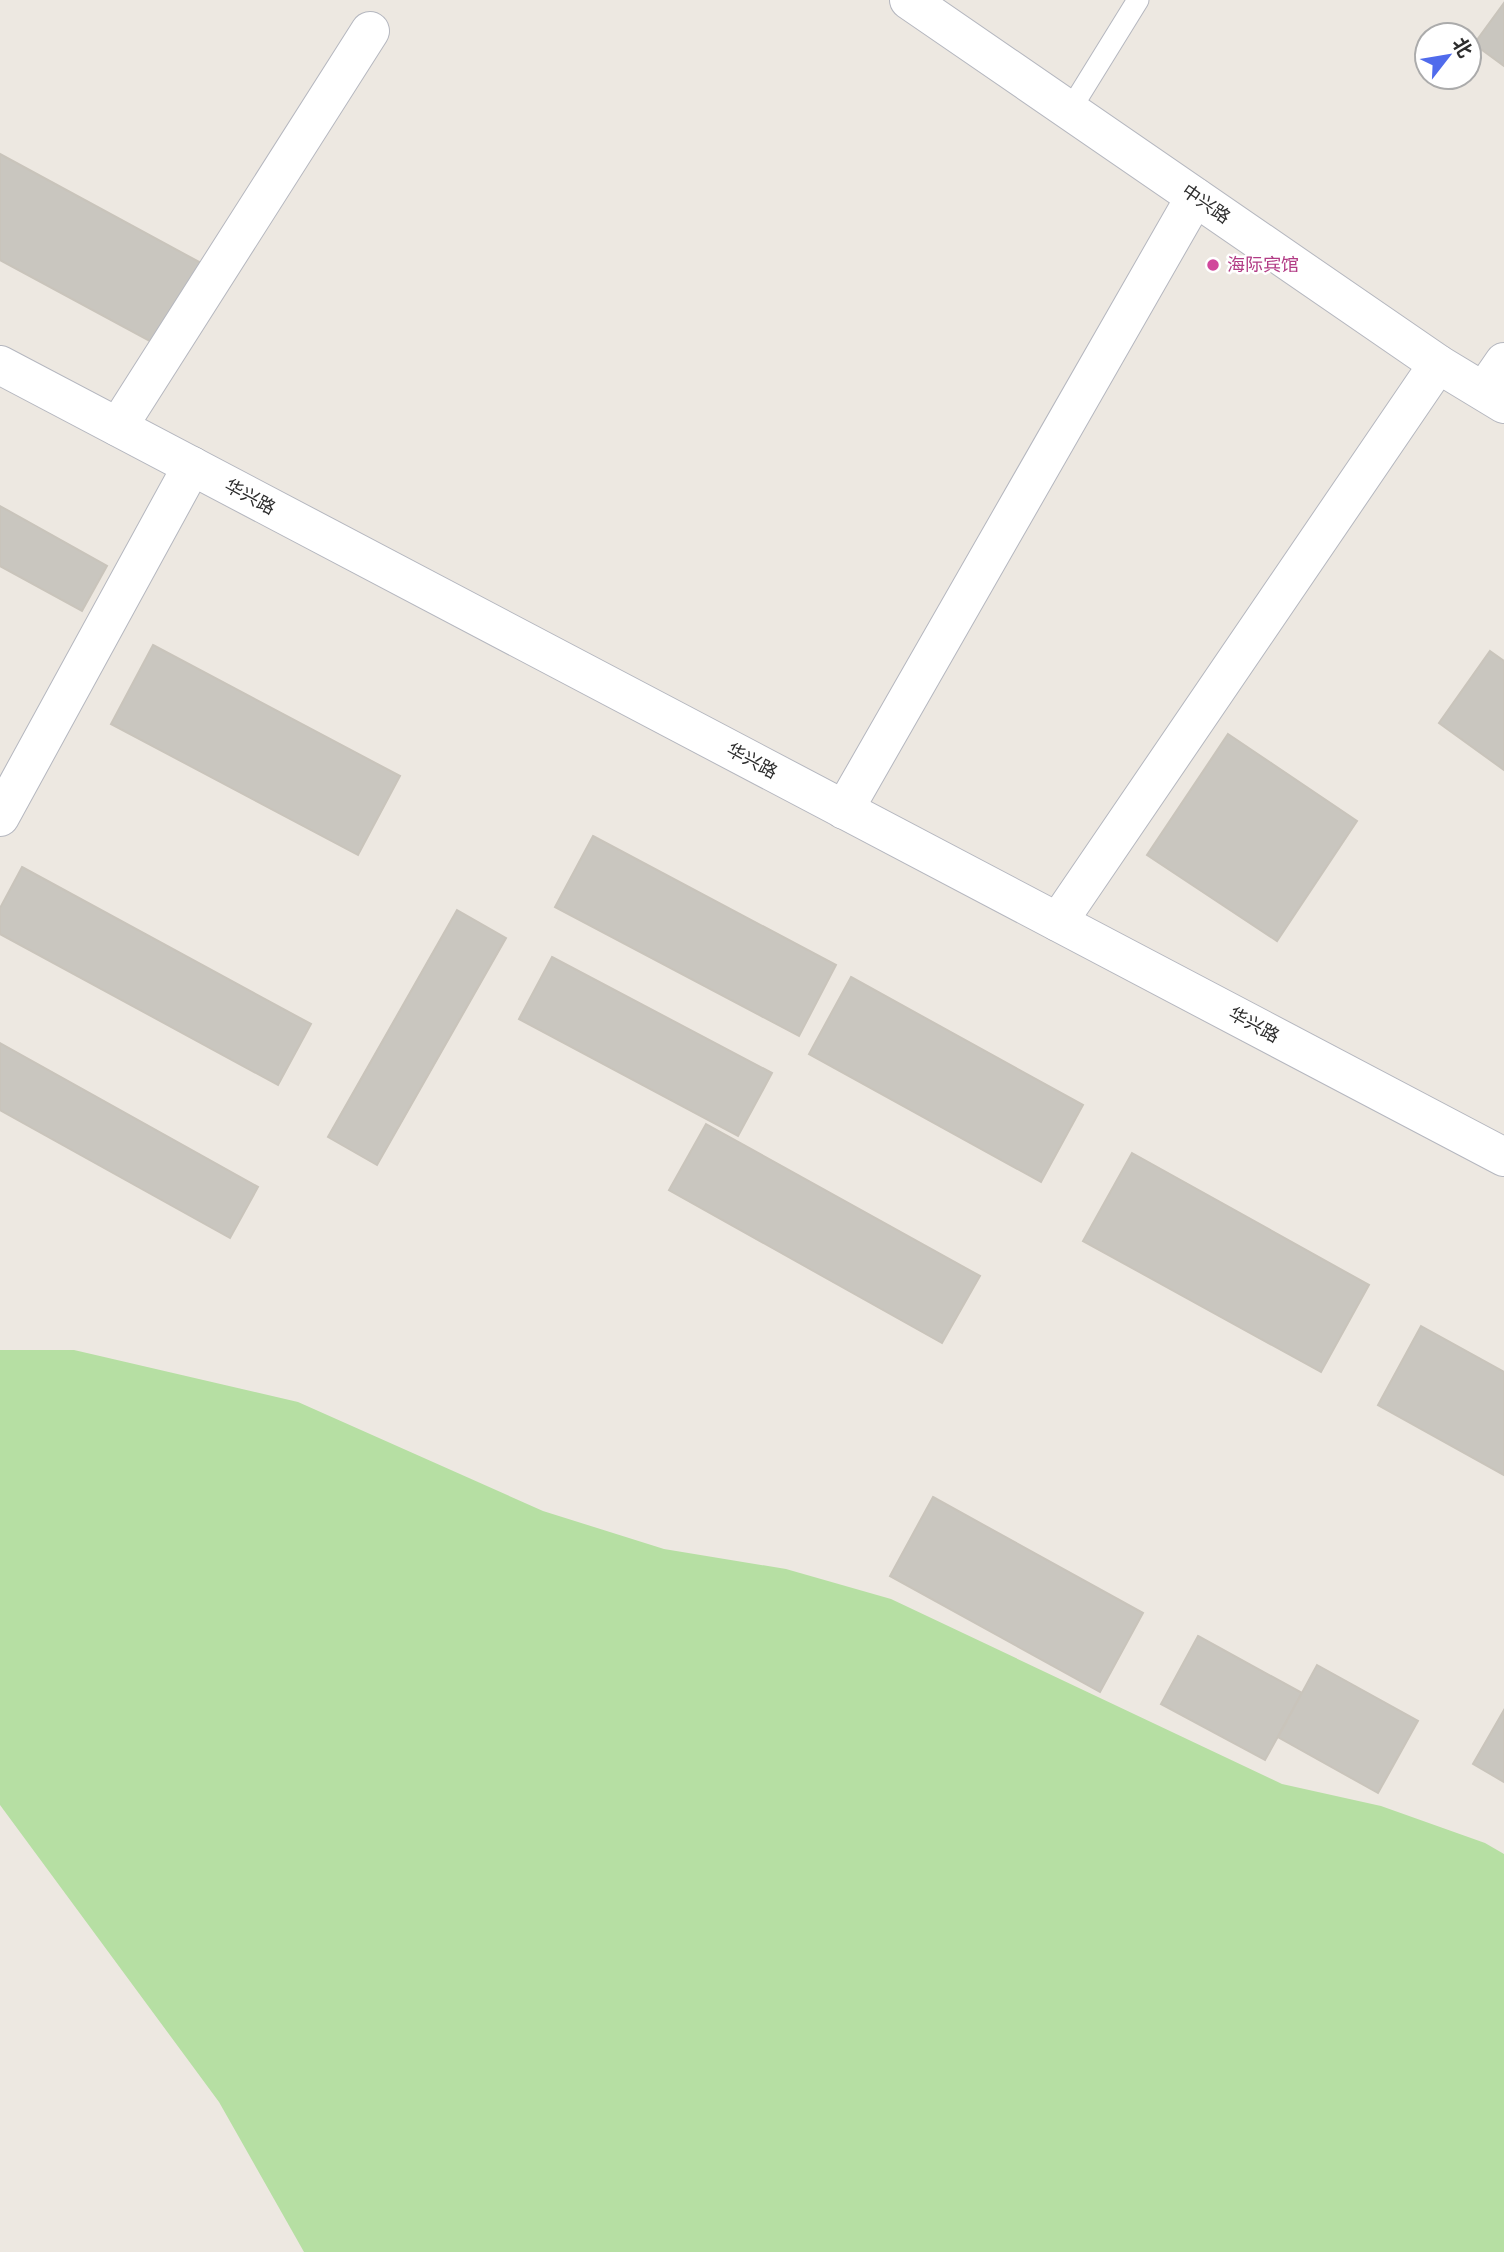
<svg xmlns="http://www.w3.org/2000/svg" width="1504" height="2252" font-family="Mulish,'Noto Sans SC',sans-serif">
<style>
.green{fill:#b6dfa3}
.building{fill:#c9c6bf;stroke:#c9c4bb;stroke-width:2}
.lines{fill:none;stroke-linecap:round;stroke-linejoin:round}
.service-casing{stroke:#b5b7bf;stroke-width:23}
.minor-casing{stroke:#b5b7bf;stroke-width:40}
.tertiary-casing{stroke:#b5b7bf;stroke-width:40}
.secondary-casing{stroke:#b5b7bf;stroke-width:40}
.service{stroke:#fff;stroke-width:21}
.minor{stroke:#fff;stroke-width:38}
.tertiary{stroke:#fff;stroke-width:38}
.secondary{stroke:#fff;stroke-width:38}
.hotel-dot{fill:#d1479c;stroke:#fff;stroke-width:2.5}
.labels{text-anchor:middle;stroke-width:5;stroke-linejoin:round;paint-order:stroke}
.street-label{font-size:18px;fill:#2d2d2d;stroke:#fff}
.hotel-label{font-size:18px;fill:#b23c85;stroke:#fff;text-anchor:start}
</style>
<rect width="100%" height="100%" fill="#ede8e1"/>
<path class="green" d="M0 1350H74L298 1402 543 1511 664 1549 786 1569 891 1599 1282 1784 1381 1806 1485 1843 1504 1854V2252H304L219 2102 0 1805Z"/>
<g class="building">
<path d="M1504 3V66L1474 44Z"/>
<path d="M0 154 201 263 157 345 0 260Z"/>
<path d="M0 506 107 566 82 611 0 566Z"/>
<path d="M153 645 400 776 358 855 111 724Z"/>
<path d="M1490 651 1504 661V770L1439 723Z"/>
<path d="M1228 734 1357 821 1277 941 1147 855Z"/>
<path d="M593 836 836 965 799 1036 555 907Z"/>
<path d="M22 867 311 1024 278 1085 0 934V908Z"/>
<path d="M457 910 506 938 377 1165 328 1137Z"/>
<path d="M552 957 772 1073 738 1136 519 1019Z"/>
<path d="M851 977 1083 1105 1041 1182 809 1054Z"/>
<path d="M0 1043 258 1187 230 1238 0 1110Z"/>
<path d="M706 1124 980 1276 942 1343 669 1190Z"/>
<path d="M1132 1153 1369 1285 1321 1372 1083 1241Z"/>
<path d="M1421 1326 1504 1372V1475L1378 1405Z"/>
<path d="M933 1497 1143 1613 1100 1692 890 1576Z"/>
<path d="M1198 1636 1302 1693 1265 1760 1161 1704Z"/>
<path d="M1317 1665 1418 1721 1378 1793 1278 1737Z"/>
<path d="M1504 1710V1782L1473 1764Z"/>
</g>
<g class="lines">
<defs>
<path id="service" d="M1070 110 1138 0"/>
<g id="minor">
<path d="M1484 391 1504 362"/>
<path d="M118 427 370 31"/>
<path d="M844 810 1195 197"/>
<path d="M0 817 192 466"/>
<path d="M1058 922 1438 364"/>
</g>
<path id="tertiary" d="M909 0 1438 364 1504 404"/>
<path id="secondary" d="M0 365 1504 1157"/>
</defs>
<use href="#service" class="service-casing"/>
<use href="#minor" class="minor-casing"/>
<use href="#tertiary" class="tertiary-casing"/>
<use href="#secondary" class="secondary-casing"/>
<use href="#service" class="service"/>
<use href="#minor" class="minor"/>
<use href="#tertiary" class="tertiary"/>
<use href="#secondary" class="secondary"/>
</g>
<circle class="hotel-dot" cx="1213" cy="265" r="7"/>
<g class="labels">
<g class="street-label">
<text transform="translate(1206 204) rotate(35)" y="6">中兴路</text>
<text transform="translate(250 497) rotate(28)" y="6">华兴路</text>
<text transform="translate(752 761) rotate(28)" y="6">华兴路</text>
<text transform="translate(1254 1025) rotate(28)" y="6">华兴路</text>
</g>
<g class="hotel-label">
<text x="1227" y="271">海际宾馆</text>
</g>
</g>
<g transform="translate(1448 56) rotate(59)"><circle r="33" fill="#ffffff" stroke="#ababab" stroke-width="2"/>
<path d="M0-5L12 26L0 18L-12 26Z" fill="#506bec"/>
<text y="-10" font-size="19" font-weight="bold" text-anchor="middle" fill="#2d2d2d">北</text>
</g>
</svg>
